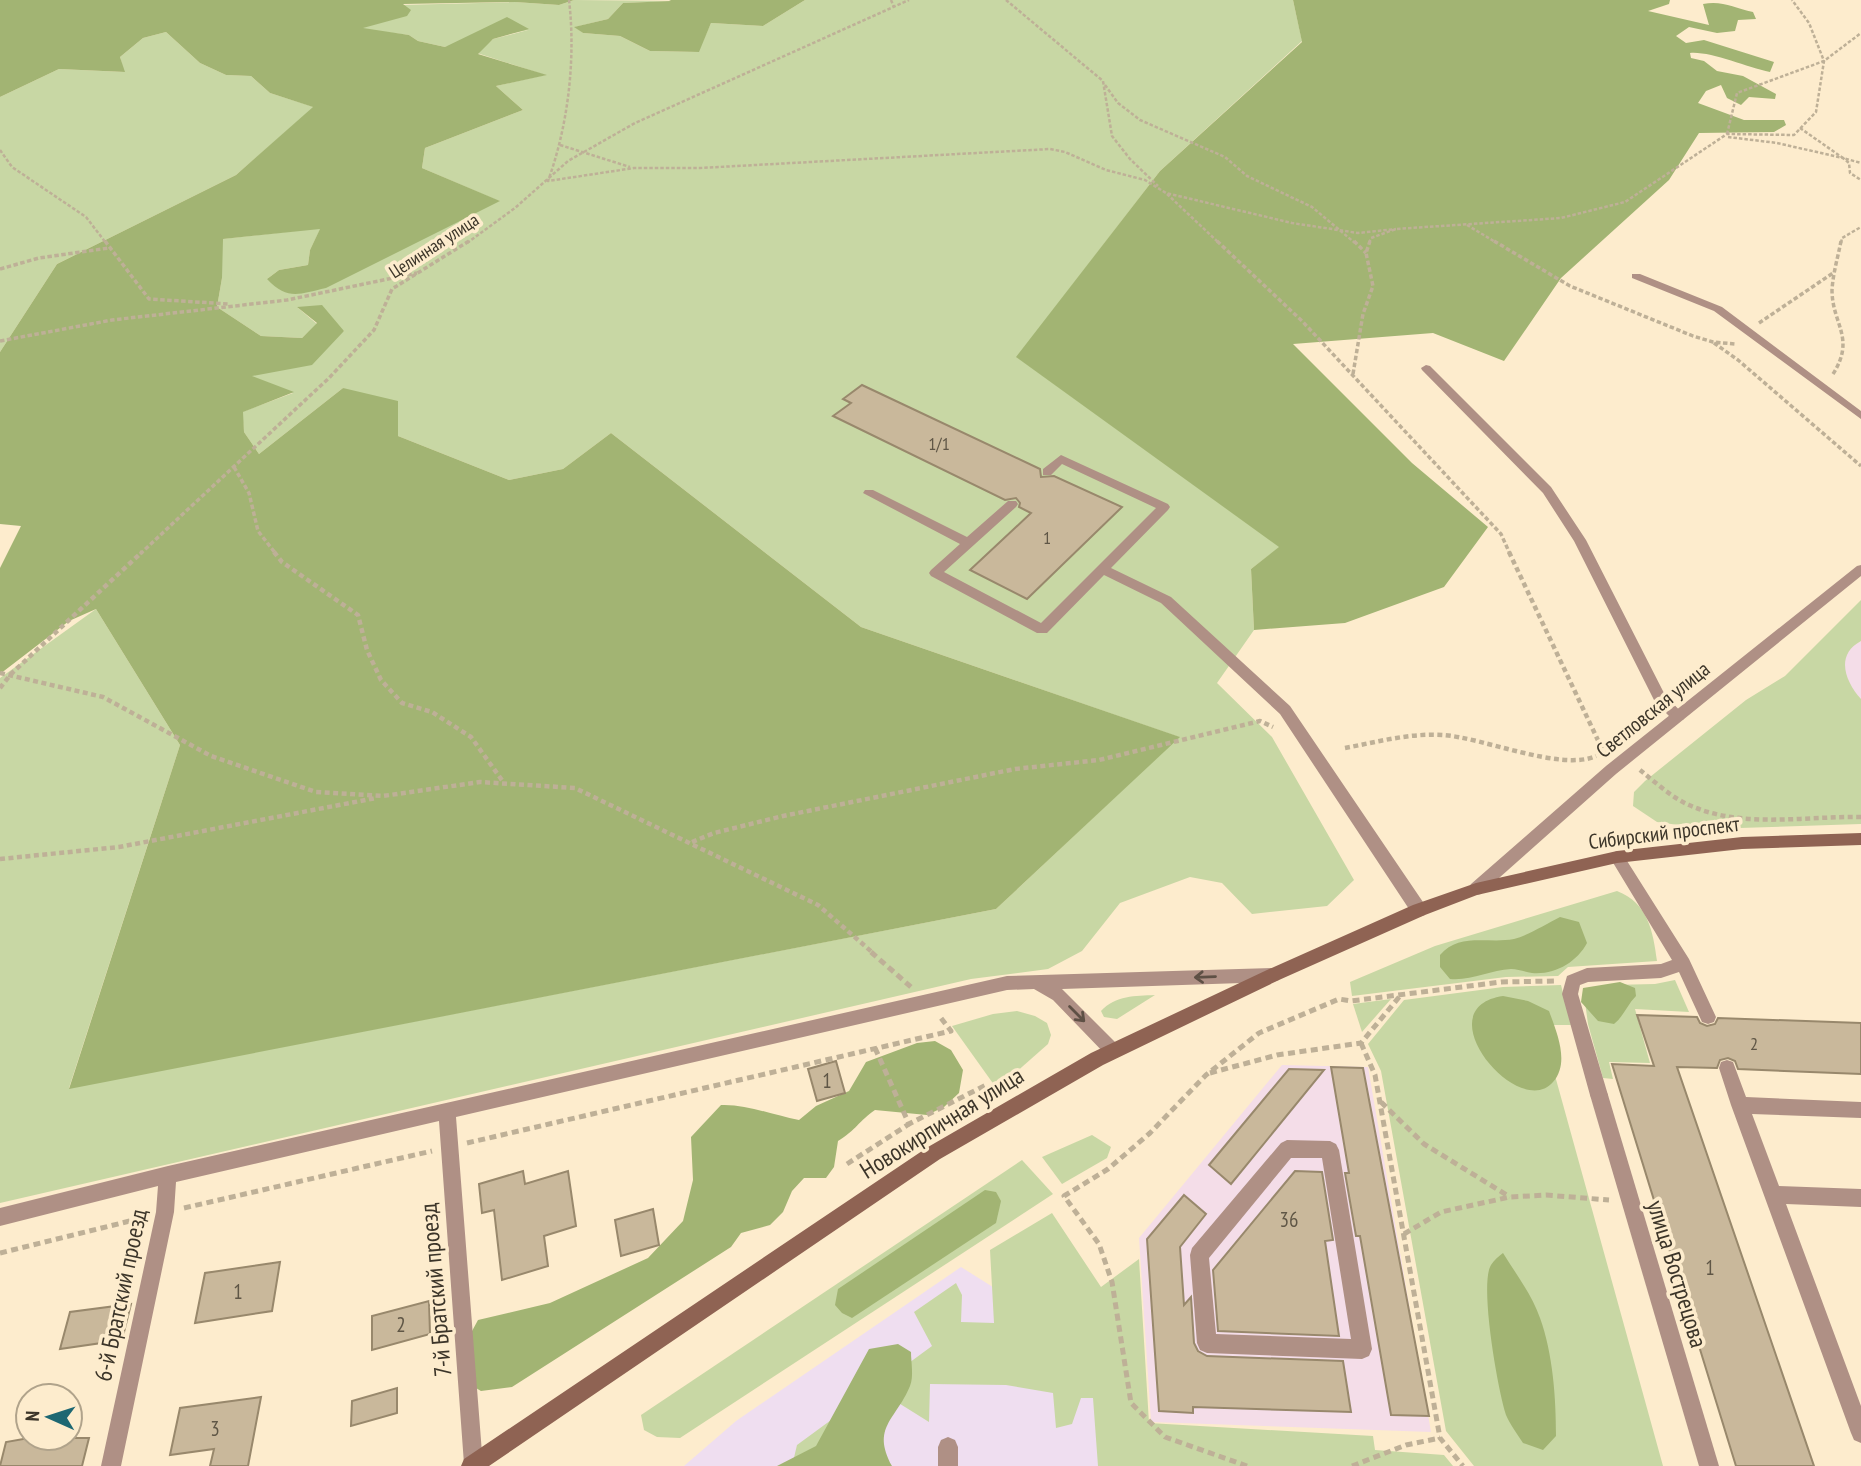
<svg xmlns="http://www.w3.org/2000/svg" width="1861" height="1466" font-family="'PT Sans Narrow',sans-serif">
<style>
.commercial{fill:#f4dde8}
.industrial{fill:#efdef0}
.green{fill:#c8d7a4}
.forest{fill:#a2b473}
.building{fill:#c9b89b;stroke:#98886c;stroke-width:2}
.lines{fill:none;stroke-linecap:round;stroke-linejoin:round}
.path-far3{stroke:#beb097;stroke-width:2.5;stroke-dasharray:3.5 2;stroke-linecap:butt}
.path-far2{stroke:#beb097;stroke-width:3.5;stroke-dasharray:4.5 2.5;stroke-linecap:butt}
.path-far1{stroke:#beb097;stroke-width:4.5;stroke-dasharray:5 3.5;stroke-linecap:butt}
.path{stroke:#beb097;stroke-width:5;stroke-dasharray:7 4.5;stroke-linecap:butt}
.service{fill:#af9085;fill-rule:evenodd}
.minor{fill:#af9085;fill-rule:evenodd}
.tertiary{fill:#af9085;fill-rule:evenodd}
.secondary{fill:#8f6353;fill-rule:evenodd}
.oneway{stroke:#5e5045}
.labels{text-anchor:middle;stroke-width:7;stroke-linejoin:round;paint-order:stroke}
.far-street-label{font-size:18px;fill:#3c3529;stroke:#fdeccd}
.number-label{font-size:18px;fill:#5f5646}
.street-label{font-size:21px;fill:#3c3529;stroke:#fdeccd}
.near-number-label{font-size:21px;fill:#5f5646}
.near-street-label{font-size:24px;fill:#3c3529;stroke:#fdeccd}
</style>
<rect width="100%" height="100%" fill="#fdeccd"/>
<g class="commercial">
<path d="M1861 641V699L1852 689 1845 674V656L1852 646Z"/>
<path d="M1282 1065 1368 1067 1431 1432 1151 1422 1139 1238Z"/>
</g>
<path class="industrial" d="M961 1267 1101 1355V1466H684L736 1421Z"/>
<g class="green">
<path d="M574 0 677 1 623 3 608 19 575 27 583 33 620 36 650 51 698 52 711 23 763 26 805 0H1293L1302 41 1160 171 1017 357 1280 547 1251 569 1254 630 1217 683 1272 737 1354 880 1327 906 1252 914 1222 883 1190 877 1120 903 1082 951 1048 969 971 979 0 1203V678L96 609 180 745 69 1088 996 909 1179 737 861 627 611 433 563 469 509 480 398 436 343 388 259 454 244 432 242 412 293 393 250 376 344 331 297 307 317 324 302 338 261 336 217 307 222 278V239L321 228 310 250 308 265 279 270 267 279 499 201 422 168 425 148 523 110 496 86 545 75 477 53 493 39 528 30 445 47 418 41 409 35 360 29 400 5 515 2 559 5Z"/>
<path d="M166 32 200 63 226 75 251 76 270 93 314 107 236 175 57 264 0 352V97L59 69 124 72 120 57 143 38Z"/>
<path d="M1861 600V641C1835 655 1845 681 1861 699V824L1707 829 1657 822 1633 806 1634 792 1645 781 1746 700 1785 676Z"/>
<path d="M1617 891C1648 903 1653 931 1657 961L1568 967 1558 976 1506 977 1352 996 1350 982 1435 946Z"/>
<path d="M1675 980 1689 1012 1635 1009 1650 1063 1609 1062 1613 1079 1603 1078 1588 1024 1585 1002 1611 985 1655 984Z"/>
<path d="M1561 985 1571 1025H1541L1663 1466H1474L1446 1431 1381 1071 1368 1044 1404 1000 1503 987Z"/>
<path d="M1155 995 1117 1019 1104 1017 1101 1011C1116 995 1135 996 1155 995Z"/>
<path d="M1391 999 1362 1032 1353 1004Z"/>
<path d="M1017 1011 1035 1016 1047 1023 1051 1035 1048 1044 997 1089 952 1026 993 1014Z"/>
<path d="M1092 1135 1111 1147 1107 1158 1062 1184 1042 1157Z"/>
<path d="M1022 1160 1053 1194 680 1438 657 1437 644 1430 641 1415Z"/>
<path d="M1052 1213 1101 1287 1139 1259 1149 1423 1373 1436 1375 1450 1444 1455 1453 1466H1098L1093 1398H1081L1072 1424 1056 1428 1053 1393 1006 1385 930 1384 929 1422 897 1402 792 1466 797 1445 932 1346 914 1312 956 1283 962 1295 961 1322 994 1323 990 1250Z"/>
</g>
<g class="forest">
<path d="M0 0H574L559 5 515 2 403 4 411 10 407 16 363 28 409 35 418 41 445 47 507 17 529 29 493 39 478 54 547 75 496 86 523 110 425 148 422 168 500 201 326 288C299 294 288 301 267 279L279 270 308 265 310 250 320 229 223 239 222 278 217 307 261 336 302 338 317 323 297 307 322 305 344 331 312 365 252 376 294 392 243 412 244 432 259 454 343 388 398 401V436L509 480 563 469 611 433 861 627 1180 737 996 909 69 1089 180 745 96 609 69 621 0 674V568L21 526 0 524V352L57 264 236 175 313 107 270 93 251 76 226 75 200 63 166 32 143 38 120 57 125 72 59 69 0 97Z"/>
<path d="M669 0H805L763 26 711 23 699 52 650 51 620 36 583 33 574 27 608 19 623 3 671 1Z"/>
<path d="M1293 0H1670L1669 4 1648 11 1709 25 1703 4C1722 0 1734 8 1753 12L1756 19 1738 20 1735 31 1717 33 1689 27 1676 36 1686 43 1704 40 1774 62 1770 72C1746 67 1710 51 1690 53L1691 58 1704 61 1717 71 1743 76 1776 94 1775 99 1749 97 1741 105 1727 98 1721 85 1706 91 1698 103 1744 120H1784L1786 125 1774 132 1699 133 1669 180 1561 278 1504 361 1433 333 1293 344 1412 463 1488 527 1444 587 1345 623 1254 630 1251 569 1279 547 1016 357 1160 171 1302 42Z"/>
<path d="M1560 917 1579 922 1587 943C1577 962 1555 975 1532 973 1525 972 1518 969 1511 969 1490 970 1471 981 1450 979L1440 967V955C1459 932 1488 944 1514 939 1529 935 1546 924 1560 917Z"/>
<path d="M1620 982 1635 988 1636 996C1627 1005 1624 1016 1614 1024L1598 1021 1581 1002 1583 988Z"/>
<path d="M1503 996 1528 1001 1549 1011C1557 1033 1570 1063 1553 1082 1519 1122 1423 1008 1503 996Z"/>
<path d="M935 1041 951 1050 963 1070 959 1093 944 1107 927 1115 875 1110C859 1121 856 1130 838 1141L834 1167 826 1178H804L792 1191 783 1212 770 1225 741 1233 731 1247 512 1387 481 1391 459 1378 458 1357 478 1320 550 1303 648 1258 683 1221 693 1180 691 1137 721 1105C747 1104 772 1115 799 1120L816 1106 849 1091 866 1062 917 1043Z"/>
<path d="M985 1190 996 1192 1001 1201 996 1223 852 1318 842 1313 835 1305 838 1289Z"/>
<path d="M1503 1253C1516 1274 1532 1295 1540 1318 1553 1354 1556 1398 1556 1436L1543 1450 1523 1443C1517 1434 1510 1424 1506 1415 1498 1391 1479 1284 1491 1265 1494 1260 1499 1256 1503 1253Z"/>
<path d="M898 1344 911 1352C911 1362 914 1377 910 1386 896 1420 871 1427 892 1466H777L816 1446 869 1349Z"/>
</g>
<g class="building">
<path d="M862 385 1040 469 1041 477 1054 476 1122 507 1027 599 970 570 1031 513 1019 507 1020 503 1016 498 1005 500 833 416 851 403 843 399Z"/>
<path d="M1637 1015 1697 1017 1700 1023 1707 1026 1715 1024 1718 1018 1861 1023V1074L1738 1069 1735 1061 1728 1058 1720 1060 1717 1068 1677 1067 1814 1466H1736L1612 1064 1654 1066Z"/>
<path d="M836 1061 845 1093 817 1101 808 1069Z"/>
<path d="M1331 1067 1363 1068 1429 1416 1391 1415 1360 1236H1356L1345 1173H1349Z"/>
<path d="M1289 1069 1324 1070 1231 1184 1209 1165Z"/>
<path d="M523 1171 525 1184 568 1171 576 1226 544 1236 548 1266 502 1280 494 1210 482 1213 479 1184Z"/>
<path d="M1295 1171 1322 1172 1333 1240 1325 1241 1339 1336 1218 1331 1213 1270Z"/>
<path d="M1184 1195 1206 1214 1180 1247 1184 1305 1191 1297 1194 1343 1198 1351 1207 1356 1343 1361 1351 1412 1193 1407V1413L1159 1411 1147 1239Z"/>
<path d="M653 1209 659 1245 621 1256 615 1220Z"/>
<path d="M280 1262 272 1311 195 1323 205 1273Z"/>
<path d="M429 1301 430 1334 372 1350V1316Z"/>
<path d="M131 1304 122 1340 60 1349 70 1312Z"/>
<path d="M397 1388V1413L351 1426 352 1401Z"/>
<path d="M261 1397 248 1466H210L214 1449 170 1455 180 1408Z"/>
<path d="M29 1438H89L82 1466H0L6 1442Z"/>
</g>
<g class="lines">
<g class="path-far3">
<path d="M569 0C576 59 568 126 548 181L634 168H700L1050 149 1065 152 1106 170 1145 180 1166 193 1292 223 1358 233 1396 229"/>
<path d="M891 0 894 7"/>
<path d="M1006 0 1103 81 1112 136 1130 159 1158 186"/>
<path d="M1105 85 1118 103 1140 120 1225 157 1247 176 1312 207 1355 243"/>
<path d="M1800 128 1843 158 1861 163"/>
<path d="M1727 134 1737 93 1824 61 1861 33"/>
<path d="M1728 137 1777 143 1843 158 1849 163 1850 173 1861 180"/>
<path d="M560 145 630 167"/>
<path d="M0 150 12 167 86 217 106 243"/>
<path d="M1167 194 1219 243"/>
<path d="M1467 225 1497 243"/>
<path d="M467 243 515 208 568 161 635 123 909 0"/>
<path d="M1369 243 1371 238 1396 229 1561 218 1625 202 1727 134 1794 135 1816 112 1824 61 1809 23 1792 0"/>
<path d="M1841 243 1842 238 1861 227"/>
</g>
<g class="path-far2">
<path d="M105 241 149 299 229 304"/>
<path d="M1217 241 1302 321 1501 534 1510 554"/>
<path d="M1354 241 1366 253"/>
<path d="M1494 241 1570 286 1693 336 1713 342 1735 344"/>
<path d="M0 269 39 258 109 248"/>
<path d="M1759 323 1833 273"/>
<path d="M0 341 112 320 287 300 417 273"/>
<path d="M1714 343 1738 360 1861 466"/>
<path d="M1353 374 1363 314 1373 286 1366 253 1370 241"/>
<path d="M1833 374C1856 338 1832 324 1832 290 1833 273 1838 257 1841 241"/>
<path d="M234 467 249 493 258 531 276 554"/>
<path d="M140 554 329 378 374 330 392 289 469 241"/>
</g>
<g class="path-far1">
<path d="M274 552 282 562 358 615 367 650 381 680 402 703 432 712 471 737 504 783"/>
<path d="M1509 552 1604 753"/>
<path d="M0 673 103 697 211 756 316 792 383 796 480 782 575 788 818 905 873 953"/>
<path d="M0 688 11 674 142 552"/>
<path d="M1345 748C1377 742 1409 733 1442 735 1482 737 1561 772 1596 756"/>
<path d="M1640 770C1655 782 1671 797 1689 805 1742 829 1804 816 1861 817"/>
<path d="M692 842 714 833 783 816 1015 769 1099 760 1260 721 1273 727"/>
<path d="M0 859 119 847 376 798"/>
</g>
<g class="path">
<path d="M871 952 911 987"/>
<path d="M1361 1043 1375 1075 1440 1438 1463 1466"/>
<path d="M875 1048 909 1124 988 1084"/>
<path d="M1210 1073 1277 1055 1361 1043 1400 996"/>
<path d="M1381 1102 1424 1144 1510 1197"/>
<path d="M467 1143 951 1031 941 1018"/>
<path d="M847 1164 909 1124"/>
<path d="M184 1208 432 1151"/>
<path d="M1404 1234 1441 1212 1510 1197 1546 1195 1609 1200"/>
<path d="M0 1253 142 1218"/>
<path d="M1247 1466 1165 1437 1131 1403 1112 1282 1099 1244 1064 1196 1108 1169 1150 1133 1206 1075 1259 1033 1339 999 1351 1001 1501 982 1555 981"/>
<path d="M1352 1466 1406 1445 1440 1438"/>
</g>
<g class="service">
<path d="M1632 274H1640L1722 307 1861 411V419L1714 311 1632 278Z"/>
<path d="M1426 365 1430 366 1551 487 1586 540 1665 695 1685 716 1683 720H1673L1655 702 1574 541 1543 493 1422 370 1421 368Z"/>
<path d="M1061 455 1168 504 1170 507 1168 510 1111 568 1171 597 1290 706 1425 905 1427 910 1425 915 1419 917 1413 915 1280 714 1161 603 1104 575 1047 633H1037L931 576 929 573 931 570 960 544 863 493 865 490H873L967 537 1008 501H1016L1018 504 1016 507 944 572 1041 623 1156 508 1062 464 1051 475H1043V469Z"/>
<path d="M1617 851 1622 853 1689 959 1716 1017 1714 1022 1708 1024 1702 1022 1679 972 1661 978 1588 982 1580 985 1578 994 1608 1095 1605 1101 1599 1103 1593 1101 1590 1095 1562 994 1567 976 1587 968 1661 964 1672 960 1612 861 1609 857 1612 853Z"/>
<path d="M1727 1060 1733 1062 1746 1097 1861 1102V1118L1752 1114 1779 1186 1861 1189V1207L1786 1204 1861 1406V1443L1854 1440 1851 1433 1731 1105 1719 1068 1721 1062Z"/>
<path d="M1287 1140 1330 1141 1336 1144 1339 1150 1372 1349 1369 1356 1362 1359 1207 1353 1200 1350 1197 1343 1190 1255 1192 1248 1281 1143ZM1291 1158H1322L1351 1339 1216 1334 1209 1258Z"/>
<path d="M948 1437 955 1440 958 1447V1466H938V1447L941 1440Z"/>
</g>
<g class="minor">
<path d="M1273 968 1279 970 1281 975 1279 980 1273 982 1062 989 1119 1046 1121 1051 1119 1056 1113 1059 1107 1056 1053 1000 1034 989 1007 990 456 1117 483 1466H465L464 1464 439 1121 176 1182 174 1212 121 1466H101L156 1212 158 1186 0 1226V1208L168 1166 1007 976Z"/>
<path d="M1599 1087 1605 1089 1608 1095 1719 1466H1699L1590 1095 1593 1089Z"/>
</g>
<path class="tertiary" d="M1861 565V576L1616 774 1481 894 1476 895 1471 894 1468 889 1471 884 1606 766 1857 566Z"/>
<path class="secondary" d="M1861 833V845L1742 849 1617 863 1477 895 1425 915 1279 980 1103 1065 940 1159 489 1466H461L464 1459 928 1147 1091 1053 1267 970 1413 905 1476 883 1617 851 1742 837Z"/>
</g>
<defs><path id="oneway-shaft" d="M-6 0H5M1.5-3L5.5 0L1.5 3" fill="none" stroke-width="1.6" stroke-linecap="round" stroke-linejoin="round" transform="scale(1.75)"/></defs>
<g class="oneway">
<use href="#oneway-shaft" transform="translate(1205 977) rotate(178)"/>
<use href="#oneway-shaft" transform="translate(1077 1014) rotate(45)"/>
</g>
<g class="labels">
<g class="far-street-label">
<text transform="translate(434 246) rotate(-33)" y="6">Целинная улица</text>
</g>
<g class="number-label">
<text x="939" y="450">1/1</text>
<text x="1047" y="544">1</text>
<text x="1754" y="1050">2</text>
</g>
<g class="street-label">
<text transform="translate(1653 710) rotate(-39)" y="7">Светловская улица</text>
<text transform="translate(1664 833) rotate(-7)" y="7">Сибирский проспект</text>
</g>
<g class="near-number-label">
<text x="827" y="1088">1</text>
<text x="1289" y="1227">36</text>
<text x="1710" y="1275">1</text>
<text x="238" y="1299">1</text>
<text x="401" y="1332">2</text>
<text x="215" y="1436">3</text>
</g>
<g class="near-street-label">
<text transform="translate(942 1123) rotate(-32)" y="8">Новокирпичная улица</text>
<text transform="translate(1677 1274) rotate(73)" y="8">улица Вострецова</text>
<text transform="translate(436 1290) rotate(-95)" y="8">7-й Братский проезд</text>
<text transform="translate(121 1295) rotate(-78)" y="8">6-й Братский проезд</text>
</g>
</g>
<g transform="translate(49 1417) rotate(273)"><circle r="33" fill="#fdeccd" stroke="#b0a38b" stroke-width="2"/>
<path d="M0-5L12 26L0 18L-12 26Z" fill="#1d6772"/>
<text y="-10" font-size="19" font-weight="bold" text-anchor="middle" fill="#3c3529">N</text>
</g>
</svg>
